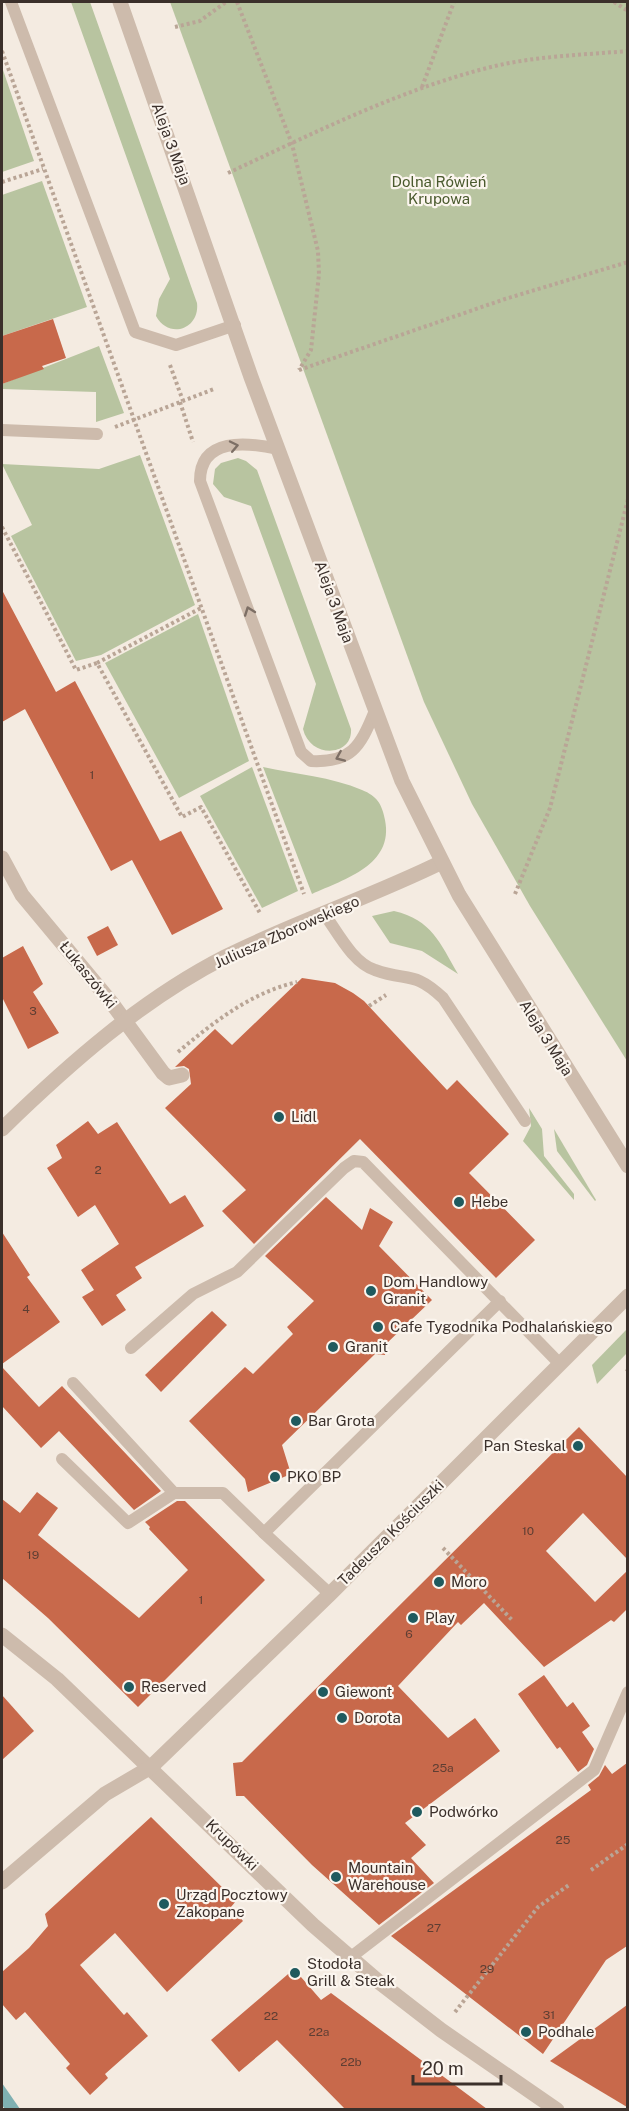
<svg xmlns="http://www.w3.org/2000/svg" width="629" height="2111" font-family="'Public Sans',sans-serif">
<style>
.green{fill:#b8c4a0}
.water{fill:#7fb0b2}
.building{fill:#c8694b}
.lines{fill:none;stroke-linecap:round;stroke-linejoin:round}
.path{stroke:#b9a596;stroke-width:4;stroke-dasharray:3 3;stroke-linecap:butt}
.service{stroke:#cdbbac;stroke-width:12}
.pedestrian{stroke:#cdbbac;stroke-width:15}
.minor{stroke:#cdbbac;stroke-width:15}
.tertiary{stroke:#cdbbac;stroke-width:15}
.oneway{stroke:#7d6f65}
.poi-dot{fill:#1f5a5e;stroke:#fbf5ee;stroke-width:2}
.labels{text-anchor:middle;stroke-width:4.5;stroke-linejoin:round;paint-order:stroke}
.number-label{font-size:12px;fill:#5e3e33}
.street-label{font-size:15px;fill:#3b302b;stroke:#fbf5ee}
.park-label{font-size:15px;fill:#4a5a2e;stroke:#fbf5ee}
.poi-label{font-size:15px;fill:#3b302b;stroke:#fbf5ee;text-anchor:start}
</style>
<rect width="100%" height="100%" fill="#f4ebe1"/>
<g class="green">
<path d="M71 2H90L197 303C200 329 169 340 156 316L159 299 170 279Z"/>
<path d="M170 2H627V1061L530 906 472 804 424 702Z"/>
<path d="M2 67 34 161 2 172Z"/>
<path d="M42 181 87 307 2 336V195Z"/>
<path d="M99 346 124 413 96 422V392L2 389V384Z"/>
<path d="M140 455 195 605 101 655 76 661 11 536 32 525 2 464 99 469Z"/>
<path d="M238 458 246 461 257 470 351 729C353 757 310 759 303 729L316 684 251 506 224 497 213 484 215 469 221 463Z"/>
<path d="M198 614 249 761 179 798 105 663Z"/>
<path d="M252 767 298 891 262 908 200 796Z"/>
<path d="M263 767C295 774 332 777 362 790 377 796 382 804 385 820 394 865 345 879 312 894Z"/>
<path d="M394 911C432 920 440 943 458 974L422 951 390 943 372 916Z"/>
<path d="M529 1108 542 1129 544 1156 574 1194V1200L523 1141 531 1126Z"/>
<path d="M554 1129 596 1200 595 1201 557 1151Z"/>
<path d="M627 1329V1353L597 1384 592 1365Z"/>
</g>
<path class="water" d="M2 2083 20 2109H5L2 2105Z"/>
<g class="building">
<path d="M53 319 66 358 42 366 44 369 2 384V336Z"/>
<path d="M2 590 56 692 75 681 160 841 181 831 223 909 172 935 132 860 111 871 25 709 2 722Z"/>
<path d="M108 926 118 945 97 956 87 937Z"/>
<path d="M23 946 43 984 33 992 59 1033 28 1049 2 997V958Z"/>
<path d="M302 978 335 983 353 993 364 1001 447 1090 457 1080 509 1134 469 1173 535 1240 496 1278 360 1139 254 1244 222 1211 246 1190 165 1108 191 1084 189 1069 184 1066 175 1067 215 1029 232 1045Z"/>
<path d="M88 1121 98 1134 117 1122 170 1204 185 1195 204 1226 135 1267 142 1278 116 1295 126 1310 102 1326 82 1297 94 1290 81 1270 119 1244 95 1205 78 1217 47 1168 62 1158 56 1145Z"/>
<path d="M326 1197 362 1230 370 1208 393 1222 379 1246 432 1300 386 1344 385 1355 375 1354 282 1445 291 1474 248 1492 245 1479 189 1421 245 1367 253 1374 293 1334 287 1327 314 1301 265 1256Z"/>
<path d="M2 1232 30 1275 27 1277 60 1322 2 1364Z"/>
<path d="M212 1311 227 1325 161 1392 145 1375Z"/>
<path d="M2 1367 39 1407 62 1386 161 1491 134 1510 59 1431 41 1448 2 1406Z"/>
<path d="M579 1427 627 1477V1559L583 1513 546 1551 595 1602 627 1571V1609L614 1622 611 1620 544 1667 484 1603 461 1625 458 1622 398 1686 448 1738 475 1718 500 1751 405 1823 426 1845 411 1858 434 1883 379 1925 312 1865 244 1796H236L233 1763 242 1762Z"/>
<path d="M37 1492 58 1508 38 1535 139 1618 188 1570 149 1529 150 1527 145 1522 177 1501H185L265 1580 138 1707 48 1618 2 1578V1499L20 1513Z"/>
<path d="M544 1675 567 1707 573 1702 590 1726 582 1732 594 1749 587 1765 578 1772 560 1747 557 1749 518 1694Z"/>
<path d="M2 1695 34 1731 2 1760Z"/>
<path d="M627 1763V1946L606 1960 543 2054 391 1936 591 1790 588 1785 599 1776 605 1765 612 1774Z"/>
<path d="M151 1817 236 1901 231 1907 243 1921 167 1992 115 1933 80 1965 124 2015 127 2012 148 2036 105 2074 108 2078 90 2095 66 2068 70 2064 25 2012 16 2020 2 2004V1972L29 1948 48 1926 45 1914Z"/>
<path d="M294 1969 321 2000 331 1993 487 2109H345L277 2040 239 2072 211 2040Z"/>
<path d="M627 2005V2107L550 2061Z"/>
</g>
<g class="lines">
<g class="path">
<path d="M237 2 292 144 318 251 319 274 311 350 299 370"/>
<path d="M614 2 628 11"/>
<path d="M175 27 200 21 226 2"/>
<path d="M2 51 304 894"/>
<path d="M422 87 454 2"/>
<path d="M228 173C314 133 399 90 491 67 535 56 582 55 628 51"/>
<path d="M2 182 43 169"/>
<path d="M170 365 183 401"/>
<path d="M299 370 505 299 628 262"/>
<path d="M180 402 193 442"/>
<path d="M115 427 214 389"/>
<path d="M2 527 76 670 97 663 182 817 201 807 261 915"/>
<path d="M97 663 201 608"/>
<path d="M515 894 550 808 628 499"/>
<path d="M369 1006 386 995"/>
<path d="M178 1052C214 1022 250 993 297 982"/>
<path d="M626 1369 628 1370"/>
<path d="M443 1548 512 1620"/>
<path d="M591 1870 628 1844"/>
<path d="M455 2012 538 1907 569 1885"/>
</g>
<g class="service">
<path d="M11 2 135 332 176 345 235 325"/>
<path d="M2 430 97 434"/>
<path d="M278 449C247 442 200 437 200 481L301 752 311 761C351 763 360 747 374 713"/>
<path d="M325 915C338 933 353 963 375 970 408 982 413 970 443 998L525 1121"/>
<path d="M131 1348 193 1294 237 1272 344 1168 354 1161 363 1162 559 1363"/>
<path d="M73 1383 174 1493H223L264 1533"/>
<path d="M62 1459 128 1523 174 1493"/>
<path d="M330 1594 264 1533 500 1301"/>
<path d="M351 1957 594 1770 628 1692"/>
</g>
<path class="pedestrian" d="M2 1635 57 1679 313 1925 379 1982 441 2030 557 2110"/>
<g class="minor">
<path d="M2 858 22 895 111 1002 163 1073 169 1078 182 1075"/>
<path d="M2 1129C69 1064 141 1000 225 957 295 922 371 897 442 862"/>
<path d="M2 1882 105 1794 151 1767 330 1594 628 1296"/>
</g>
<path class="tertiary" d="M120 2 251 377 402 781 459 895 628 1166"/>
</g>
<defs><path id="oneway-chevron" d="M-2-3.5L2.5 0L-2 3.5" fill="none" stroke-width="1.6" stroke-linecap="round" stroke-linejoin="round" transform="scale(1.5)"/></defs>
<g class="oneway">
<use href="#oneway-chevron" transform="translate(234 446) rotate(-12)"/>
<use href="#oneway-chevron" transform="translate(249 611) rotate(-110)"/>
<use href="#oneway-chevron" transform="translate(340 757) rotate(157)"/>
</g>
<g class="poi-dot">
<circle cx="279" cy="1117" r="6"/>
<circle cx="459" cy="1202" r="6"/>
<circle cx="371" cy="1291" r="6"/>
<circle cx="378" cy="1327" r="6"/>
<circle cx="333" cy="1347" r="6"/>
<circle cx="296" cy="1421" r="6"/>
<circle cx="578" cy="1446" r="6"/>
<circle cx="275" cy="1477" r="6"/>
<circle cx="439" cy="1582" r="6"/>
<circle cx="413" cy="1618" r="6"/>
<circle cx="129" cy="1687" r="6"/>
<circle cx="323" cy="1692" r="6"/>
<circle cx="342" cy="1718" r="6"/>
<circle cx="417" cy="1812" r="6"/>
<circle cx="336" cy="1877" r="6"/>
<circle cx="164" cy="1904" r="6"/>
<circle cx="295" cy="1973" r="6"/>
<circle cx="526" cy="2032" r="6"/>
</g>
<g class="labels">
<g class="number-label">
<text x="92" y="779">1</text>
<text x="33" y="1015">3</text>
<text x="98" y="1174">2</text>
<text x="26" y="1313">4</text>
<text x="528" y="1535">10</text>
<text x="33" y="1559">19</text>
<text x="201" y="1604">1</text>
<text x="409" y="1638">6</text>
<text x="443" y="1772">25a</text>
<text x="563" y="1844">25</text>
<text x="434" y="1932">27</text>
<text x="487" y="1973">29</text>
<text x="549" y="2019">31</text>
<text x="271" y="2020">22</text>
<text x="319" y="2036">22a</text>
<text x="351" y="2066">22b</text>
</g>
<g class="street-label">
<text transform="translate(171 144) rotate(70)" y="5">Aleja 3 Maja</text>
<text transform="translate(334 602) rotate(70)" y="5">Aleja 3 Maja</text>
<text transform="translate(287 932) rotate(-24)" y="5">Juliusza Zborowskiego</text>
<text transform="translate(88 975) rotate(51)" y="5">Łukaszówki</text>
<text transform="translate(546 1038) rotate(58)" y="5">Aleja 3 Maja</text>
<text transform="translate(391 1533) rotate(-45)" y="5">Tadeusza Kościuszki</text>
<text transform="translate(232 1845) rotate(44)" y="5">Krupówki</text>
</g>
<g class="park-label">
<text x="439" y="187">Dolna Rówień<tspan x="439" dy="17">Krupowa</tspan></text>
</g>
<g class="poi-label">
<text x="291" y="1122">Lidl</text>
<text x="471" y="1207">Hebe</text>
<text x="383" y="1287">Dom Handlowy<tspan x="383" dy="17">Granit</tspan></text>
<text x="390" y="1332">Cafe Tygodnika Podhalańskiego</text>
<text x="345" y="1352">Granit</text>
<text x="308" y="1426">Bar Grota</text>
<text x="566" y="1451" text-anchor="end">Pan Steskal</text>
<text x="287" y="1482">PKO BP</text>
<text x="451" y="1587">Moro</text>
<text x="425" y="1623">Play</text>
<text x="141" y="1692">Reserved</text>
<text x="335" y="1697">Giewont</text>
<text x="354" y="1723">Dorota</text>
<text x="429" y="1817">Podwórko</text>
<text x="348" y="1873">Mountain<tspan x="348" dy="17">Warehouse</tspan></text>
<text x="176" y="1900">Urząd Pocztowy<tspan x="176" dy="17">Zakopane</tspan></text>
<text x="307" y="1969">Stodoła<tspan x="307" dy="17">Grill &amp; Steak</tspan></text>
<text x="538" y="2037">Podhale</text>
</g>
</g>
<rect width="629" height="2111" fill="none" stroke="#3b302b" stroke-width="6"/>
<path d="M413 2075v9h88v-9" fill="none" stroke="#3b302b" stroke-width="3"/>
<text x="422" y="2075" font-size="18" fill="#3b302b" stroke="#fbf5ee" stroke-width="4.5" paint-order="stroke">20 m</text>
</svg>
